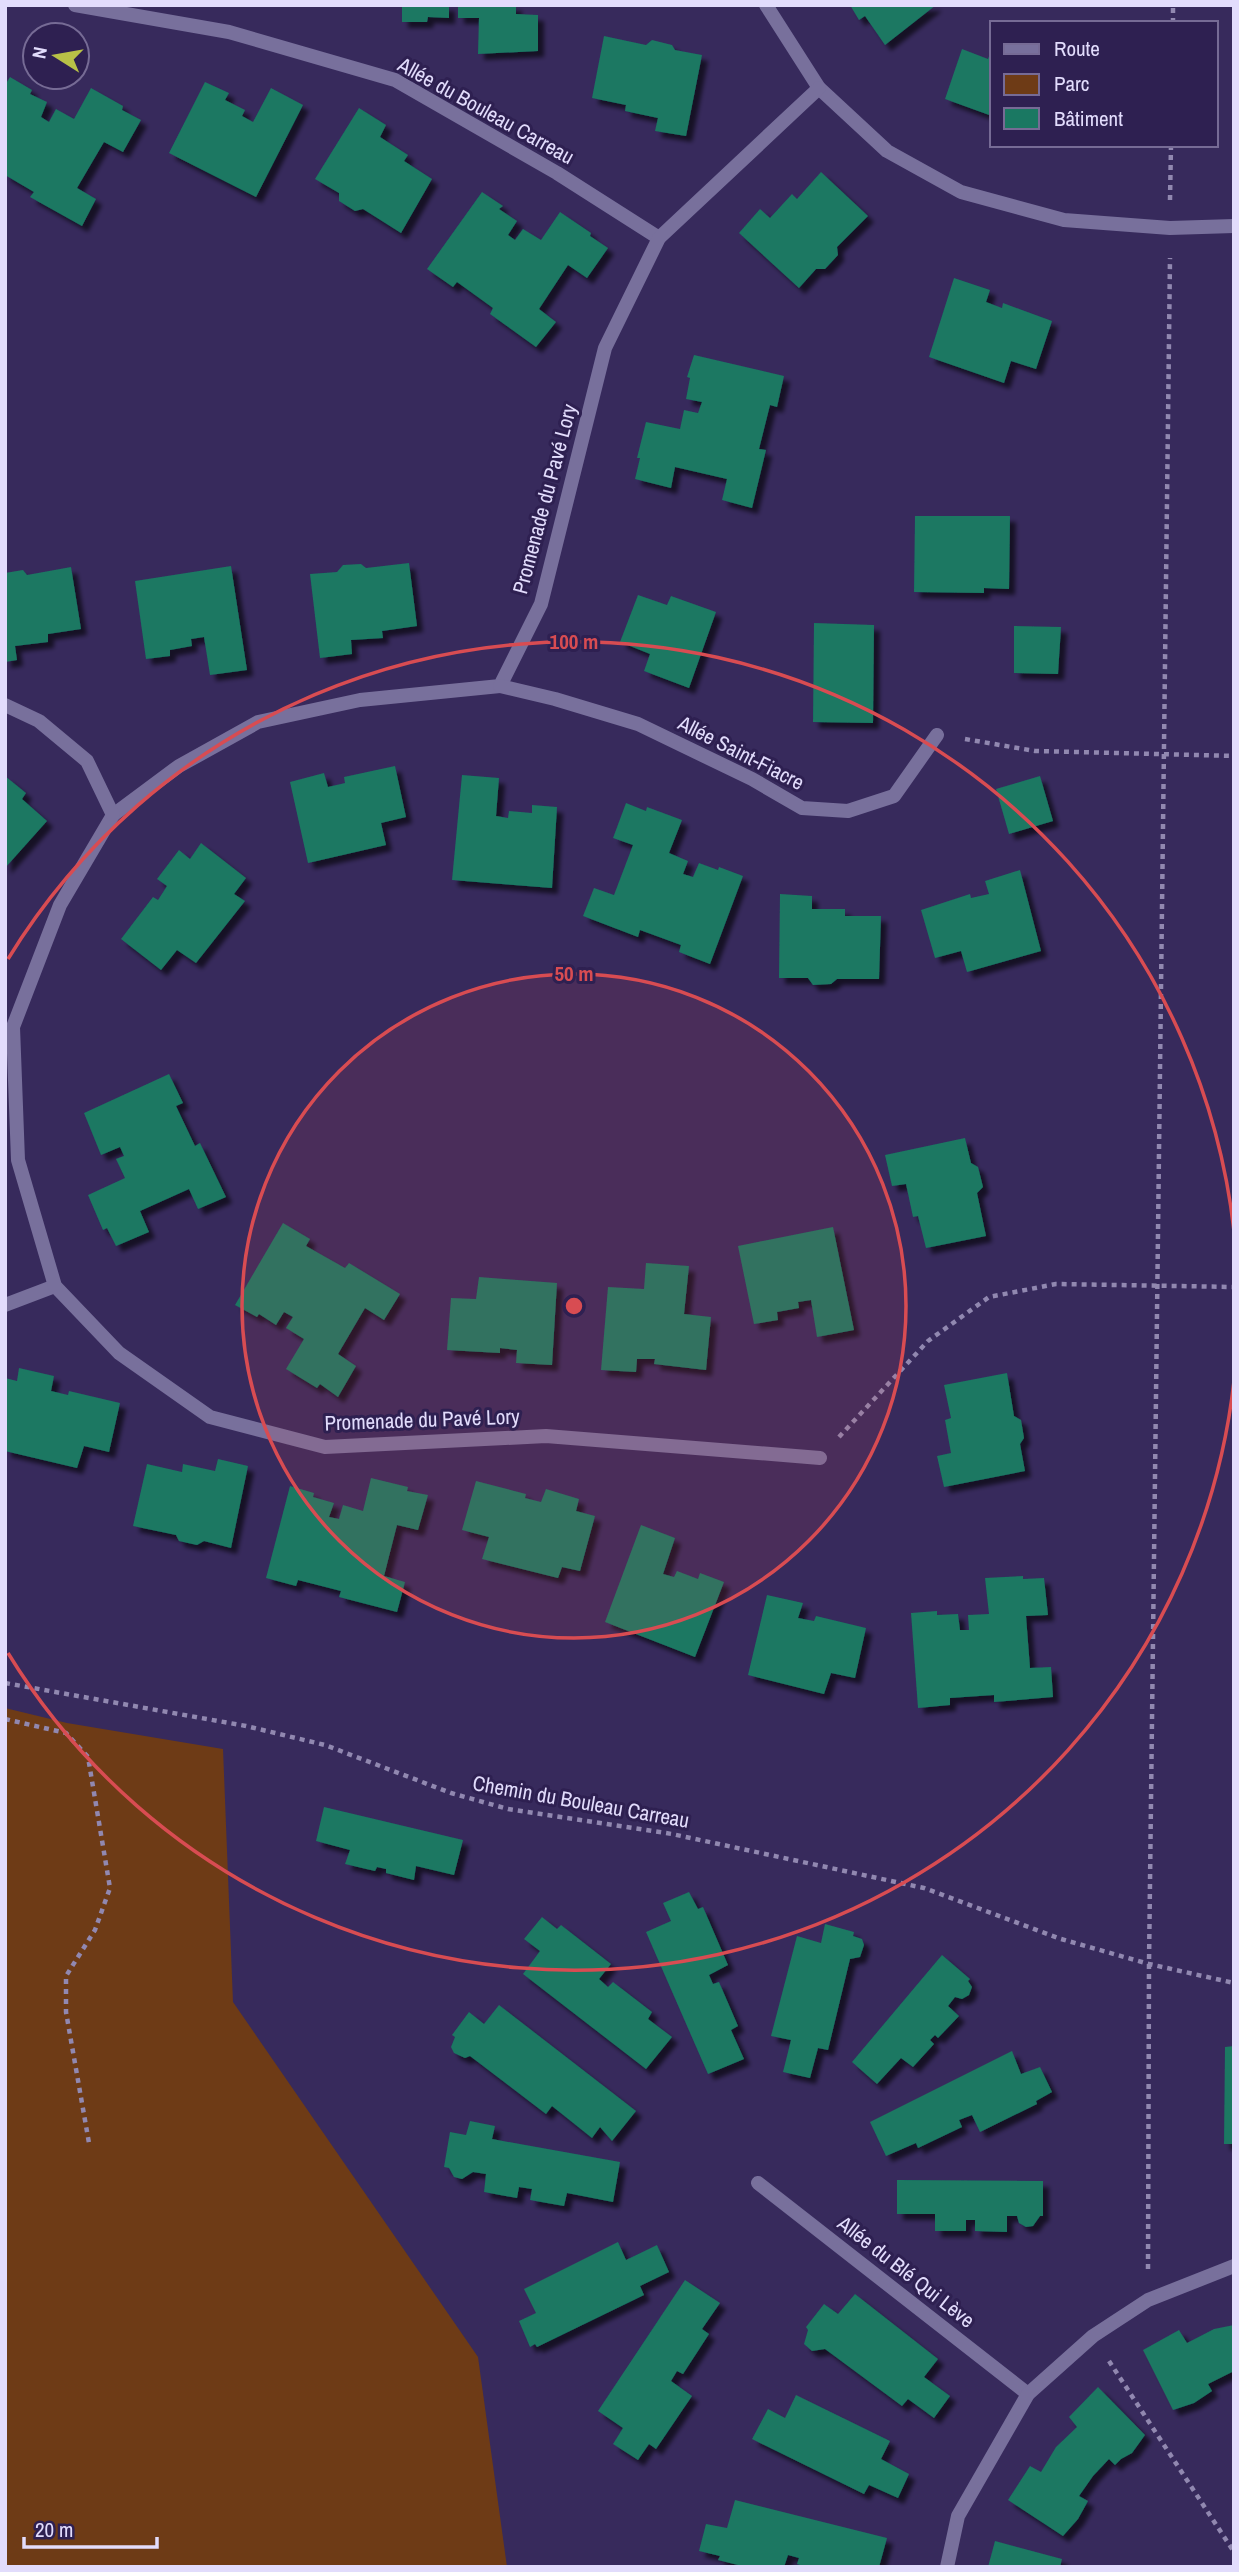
<svg xmlns="http://www.w3.org/2000/svg" width="1239" height="2572" font-family="'Archivo Narrow',sans-serif">
<style>
.green{fill:#6e3b16}
.building{fill:#1a7862;filter:url(#shadow)}
.lines{fill:none;stroke-linecap:round;stroke-linejoin:round}
.path{stroke:#9188b0;stroke-width:4.5;stroke-dasharray:5 5;stroke-linecap:butt}
.lane{stroke:#78709c;stroke-width:14}
.street{stroke:#78709c;stroke-width:14}
.ring{fill:none;stroke:#d84c52;stroke-width:3.5}
.labels{text-anchor:middle;stroke-width:6;stroke-linejoin:round;paint-order:stroke}
.street-label{font-size:21px;fill:#e2dcfc;stroke:#2e2051}
.centre{fill:#d84c52;stroke:#2e2051;stroke-width:3.5}
.ring-label{font-size:21px;text-anchor:middle;font-weight:bold;fill:#d84c52;stroke:#2e2051;stroke-width:6;stroke-linejoin:round;paint-order:stroke}
</style>
<defs>
<filter id="shadow"><feDropShadow dx="6" dy="6" stdDeviation="2" flood-color="#0009"/></filter>
</defs>
<rect width="100%" height="100%" fill="#372a5c"/>
<path class="green" d="M5 1708 67 1723 223 1749 233 2002 478 2357 507 2567H5Z"/>
<g class="building">
<path d="M402 5H449V18L428 17 427 22H402Z"/>
<path d="M458 5H516V14L538 15V51L478 54 479 18H458Z"/>
<path d="M850 5H936L885 45 865 16 859 20Z"/>
<path d="M604 36 646 45 652 40 672 45 675 50 702 55 686 136 655 131 658 118 625 111 626 105 592 98Z"/>
<path d="M992 48V116L945 99 962 49 988 59Z"/>
<path d="M10 77 32 90 30 94 47 102 41 117 49 122 56 109 74 119 91 88 123 106 122 110 141 120 123 152 104 142 77 188 96 199 82 226 30 197 34 192 5 175V85Z"/>
<path d="M205 82 229 93 225 100 245 110 242 116 253 122 271 88 303 105 256 197 169 153Z"/>
<path d="M359 108 386 125 380 137 408 155 404 161 432 179 401 233 363 209 355 211 339 201V193L315 179Z"/>
<path d="M821 172 868 216 837 247 838 255 825 269H816L799 288 739 233 760 209 770 218 792 194 797 199Z"/>
<path d="M482 192 503 206 499 209 517 221 508 235 515 240 523 229 541 240 560 212 591 233 590 236 608 248 587 278 568 265 539 309 556 322 536 347 490 314 493 308 457 282 453 287 427 269Z"/>
<path d="M954 278 990 290 986 302 1002 308 1003 303 1052 321 1036 369 1011 361 1004 383 929 357Z"/>
<path d="M694 355 784 376 777 407 770 405 759 449 766 450 752 508 722 500 727 479 675 467 671 488 635 479 640 458H637L646 422 680 429 684 410 698 413 702 402 686 399 690 378 687 377Z"/>
<path d="M915 516H1010L1009 589 984 588V593L914 592Z"/>
<path d="M409 563 417 626 382 631 383 638 351 640 352 654 320 658 310 574 337 572 343 565 361 564 366 568Z"/>
<path d="M231 566 247 670 210 675 204 637 191 639 192 646 170 650V656L146 659 135 581Z"/>
<path d="M71 567 81 629 48 634V642L15 646 17 660 5 662V573L23 570 27 575Z"/>
<path d="M638 595 667 605 671 596 716 612 689 688 644 671 650 654 620 642Z"/>
<path d="M814 623 874 625 873 723 813 722Z"/>
<path d="M1014 626 1061 627 1058 674 1014 673Z"/>
<path d="M395 766 406 817 381 823 386 845 308 863 290 782 324 773 328 787 345 783 344 777Z"/>
<path d="M462 775 499 778 496 816 508 818 509 811 532 813V805L557 807 552 888 452 880Z"/>
<path d="M5 776 26 793 22 799 47 821 5 868Z"/>
<path d="M1040 776 1053 821 1009 834 996 789Z"/>
<path d="M626 803 646 811 647 807 682 820 669 853 688 861 683 874 693 877 699 863 718 870 719 867 743 876 710 964 679 952 681 945 640 930 638 937 583 916 594 888 614 895 633 845 613 838Z"/>
<path d="M201 843 246 878 234 894 245 901 196 963 177 950 161 970 121 939 153 897 158 900 167 886 157 879 179 850 190 859Z"/>
<path d="M1020 870 1041 951 967 972 961 951 935 958 921 910 970 894 971 898 989 894 985 881Z"/>
<path d="M780 894 812 896V909H845V916H881L879 979H837L831 984 813 985 808 978H779Z"/>
<path d="M169 1074 183 1103 176 1106 195 1146 200 1143 226 1197 198 1209 189 1189 140 1211 149 1232 116 1246 107 1228 103 1230 88 1195 125 1178 116 1159 124 1156 120 1147 101 1155 84 1113Z"/>
<path d="M965 1138 971 1163 978 1167 983 1187 977 1193 986 1236 926 1248 918 1216 913 1217 906 1184 892 1186 885 1155Z"/>
<path d="M283 1223 310 1239 306 1246 345 1268 349 1263 400 1294 384 1320 365 1308 338 1354 356 1366 338 1397 320 1384 317 1388 286 1369 304 1339 286 1328 293 1317 284 1312 276 1325 259 1314 257 1317 235 1305Z"/>
<path d="M833 1227 854 1330 817 1337 811 1300 798 1302 799 1308 777 1312 778 1320 754 1324 738 1246Z"/>
<path d="M646 1263 689 1266 684 1314 711 1317 706 1370 654 1364 655 1359H637L636 1372 601 1370 608 1287 644 1289Z"/>
<path d="M479 1277 557 1283 552 1365 516 1363 517 1350 500 1348V1353L447 1350 451 1298 476 1299Z"/>
<path d="M19 1368 54 1376 51 1391 68 1395 69 1391 120 1403 109 1452 84 1446 77 1468 5 1451V1378L17 1381Z"/>
<path d="M1007 1373 1014 1416 1021 1420 1024 1438 1020 1444 1025 1471 944 1487 937 1456 951 1453 945 1420 951 1418 944 1385Z"/>
<path d="M218 1459 248 1466 231 1548 204 1541 197 1545 179 1541 176 1535 133 1526 147 1464 182 1472 183 1464 215 1471Z"/>
<path d="M371 1478 408 1487 407 1491 428 1495 418 1530 397 1525 384 1576 405 1582 397 1612 339 1597 341 1591 298 1580 296 1586 266 1578 290 1486 314 1493 313 1497 334 1503 329 1517 339 1519 343 1505 363 1511Z"/>
<path d="M476 1481 526 1494 525 1498 541 1502 546 1489 579 1499 576 1511 595 1516 580 1571 562 1567 558 1578 482 1559 489 1537 462 1530Z"/>
<path d="M641 1525 675 1538 663 1574 674 1577 677 1571 698 1579 700 1573 724 1582 695 1657 605 1622Z"/>
<path d="M1023 1576V1579L1044 1578 1048 1615 1026 1616 1030 1668 1051 1667 1053 1697 994 1702V1695L950 1698V1705L918 1708 911 1613 937 1611V1615L958 1614 960 1630H969L968 1615 989 1614 985 1578Z"/>
<path d="M767 1595 803 1603 798 1618 814 1621 816 1616 866 1628 855 1678 831 1673 824 1694 748 1675Z"/>
<path d="M324 1807 463 1840 454 1875 416 1866 414 1880 386 1873V1869L377 1867 375 1871 345 1864 350 1850 316 1841Z"/>
<path d="M689 1892 698 1909 703 1907 728 1965 709 1975 713 1984 719 1982 738 2026 731 2030 744 2059 708 2074 646 1932 671 1921 663 1903Z"/>
<path d="M542 1917 557 1929 561 1925 611 1964 599 1979 608 1987 613 1982 652 2012 648 2019 672 2037 646 2069 523 1974 540 1951 524 1939Z"/>
<path d="M825 1924 854 1932 853 1936 862 1939 864 1945 860 1957 850 1959 828 2050 818 2048 810 2078 783 2072 791 2040 771 2036 797 1936 821 1943Z"/>
<path d="M942 1955 970 1979 968 1981 972 1987 969 1995 962 1999 955 1997 948 2006 959 2016 938 2038 935 2035 930 2040 934 2044 913 2067 901 2058 877 2084 852 2062Z"/>
<path d="M499 2005 636 2111 612 2141 600 2127 592 2138 552 2106 546 2114 470 2056 465 2058 454 2053 451 2047 455 2037 452 2035 469 2012 484 2024Z"/>
<path d="M1234 2046V2144H1224L1225 2047Z"/>
<path d="M1012 2051 1021 2074 1040 2067 1052 2092 1036 2101 1037 2104 980 2132 972 2115 959 2120 962 2127 918 2148 916 2143 886 2156 870 2122Z"/>
<path d="M470 2121 495 2126 492 2139 620 2162 613 2202 567 2193 564 2206 530 2200 532 2189 519 2187 517 2198 484 2192 486 2174 473 2172 462 2179 454 2177 449 2168 444 2167 450 2132 466 2135Z"/>
<path d="M897 2180 1043 2181V2216H1040L1033 2226 1026 2227 1019 2223 1017 2216H1007V2232L975 2231V2220H966V2231H935V2214H897Z"/>
<path d="M618 2242 626 2260 657 2245 669 2272 640 2286 644 2295 537 2347 535 2344 530 2347 519 2321 536 2313 524 2289Z"/>
<path d="M685 2280 720 2303 702 2329 709 2334 683 2374 677 2371 671 2381 692 2396 656 2449 649 2444 638 2460 613 2444 623 2428 598 2411Z"/>
<path d="M855 2294 938 2359 924 2377 950 2396 934 2418 908 2399 902 2406 825 2349 812 2351 804 2344 808 2330 806 2327 824 2304 838 2314Z"/>
<path d="M1234 2325V2371L1208 2384 1212 2391 1194 2403 1173 2410 1143 2350 1179 2330 1187 2343 1214 2329Z"/>
<path d="M1098 2387 1145 2435 1132 2453 1121 2459 1115 2465 1109 2459 1093 2476 1079 2496 1088 2501 1078 2519 1063 2536 1008 2500 1030 2466 1041 2472 1056 2447 1077 2427 1069 2417Z"/>
<path d="M796 2395 890 2441 881 2459 909 2474 898 2498 869 2485 864 2494 752 2439 768 2409 785 2418Z"/>
<path d="M735 2500 887 2538 879 2567H806L797 2564 799 2558 788 2555 784 2567H746L718 2560 720 2556 699 2551 706 2524 727 2528Z"/>
<path d="M995 2541 1062 2559 1060 2567H988Z"/>
</g>
<g class="lines">
<g class="path">
<path d="M1173 23V5"/>
<path d="M1170 200 1171 145"/>
<path d="M965 739 1035 751 1234 756"/>
<path d="M839 1437 928 1341 989 1297 1056 1284 1234 1287"/>
<path d="M5 1683 246 1726 325 1745 451 1793 508 1809 672 1834 924 1888 1061 1939 1149 1964 1234 1983"/>
<path d="M5 1719 66 1733 88 1757 110 1888 95 1930 66 1976V2012L89 2143"/>
<path d="M1148 2269 1149 1964 1170 258"/>
<path d="M1109 2361 1234 2552"/>
</g>
<path class="lane" d="M5 1305 55 1286"/>
<g class="street">
<path d="M75 5 229 32 395 80 557 173 659 238"/>
<path d="M766 5 819 88 887 151 961 192 1064 220 1170 228 1234 226"/>
<path d="M819 88 659 238 605 348 541 604 500 686 360 700 258 722 179 766 113 815 60 905 13 1027 18 1160 55 1286 119 1353 210 1417 325 1447 546 1436 820 1458"/>
<path d="M500 686 555 699 638 724 752 779 802 808 848 811 894 796 937 735"/>
<path d="M5 705 39 721 87 761 113 815"/>
<path d="M758 2183 1028 2394"/>
<path d="M947 2567 958 2516 1028 2394 1093 2336 1148 2300 1234 2266"/>
</g>
</g>
<circle cx="574" cy="1306" r="332" fill="#d84c52" fill-opacity=".12"/>
<g class="ring">
<circle cx="574" cy="1306" r="332"/>
<path d="M1234 1381A664 664 0 0 1 8 1653M8 959A664 664 0 0 1 1234 1231"/>
</g>
<g class="labels">
<g class="street-label">
<text transform="translate(486 111) rotate(29)" y="7">Allée du Bouleau Carreau</text>
<text transform="translate(545 499) rotate(-75)" y="7">Promenade du Pavé Lory</text>
<text transform="translate(741 753) rotate(27)" y="7">Allée Saint-Fiacre</text>
<text transform="translate(422 1420) rotate(-2)" y="7">Promenade du Pavé Lory</text>
<text transform="translate(581 1802) rotate(10)" y="7">Chemin du Bouleau Carreau</text>
<text transform="translate(906 2272) rotate(38)" y="7">Allée du Blé Qui Lève</text>
</g>
</g>
<circle cx="574" cy="1306" r="10" class="centre"/>
<g class="ring-label">
<text x="574" y="649">100 m</text>
<text x="574" y="981">50 m</text>
</g>
<rect width="1239" height="2572" fill="none" stroke="#e2dcfc" stroke-width="14"/>
<rect x="990" y="21" width="228" height="126" fill="#2e2051" stroke="#766b95" stroke-width="2"/>
<rect x="1004" y="44" width="35" height="10" fill="#78709c" stroke="#766b95" stroke-width="2"/>
<text x="1054" y="56" font-size="21" fill="#e2dcfc">Route</text>
<rect x="1004" y="74" width="35" height="21" fill="#6e3b16" stroke="#766b95" stroke-width="2"/>
<text x="1054" y="91" font-size="21" fill="#e2dcfc">Parc</text>
<rect x="1004" y="108" width="35" height="21" fill="#1a7862" stroke="#766b95" stroke-width="2"/>
<text x="1054" y="126" font-size="21" fill="#e2dcfc">Bâtiment</text>
<g transform="translate(56 56) rotate(281)"><circle r="33" fill="#2e2051" stroke="#766b95" stroke-width="2"/>
<path d="M0-5L12 26L0 18L-12 26Z" fill="#b8c147"/>
<text y="-10" font-size="19" font-weight="bold" text-anchor="middle" fill="#e2dcfc">N</text>
</g>
<path d="M24 2537v10h133v-10" fill="none" stroke="#e2dcfc" stroke-width="3.5"/>
<text x="35" y="2537" font-size="21" fill="#e2dcfc" stroke="#2e2051" stroke-width="5" paint-order="stroke">20 m</text>
</svg>
